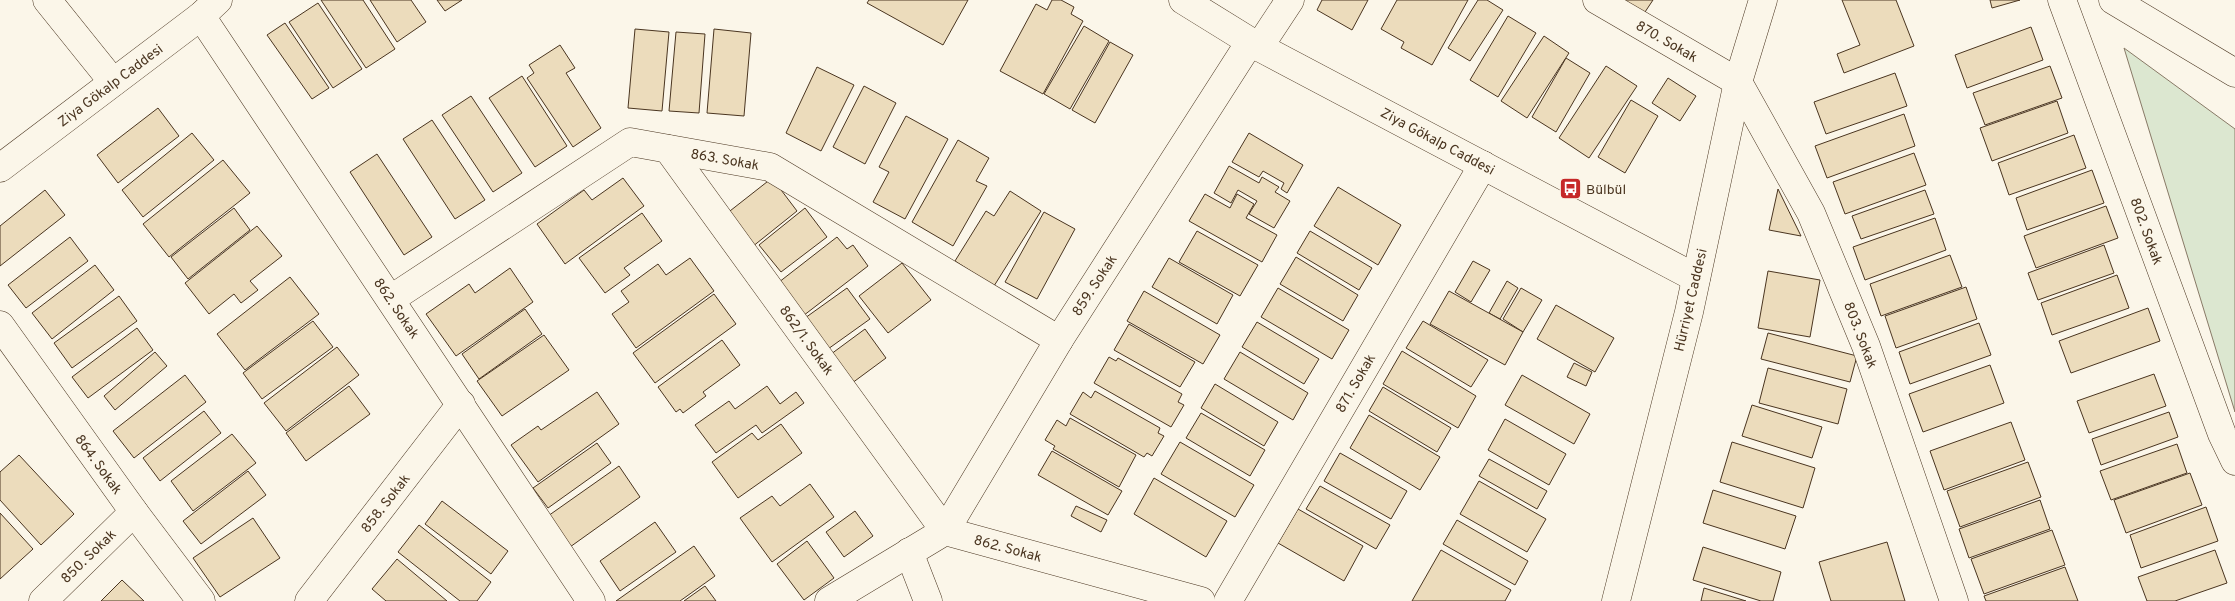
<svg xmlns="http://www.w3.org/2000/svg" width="2235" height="601" font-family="Overpass,sans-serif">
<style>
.green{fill:#dce7d0;stroke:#887966}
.building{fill:#ecdcbc;stroke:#4a3520}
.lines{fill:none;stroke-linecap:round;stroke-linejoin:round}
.minor-casing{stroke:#4a3520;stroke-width:29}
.secondary-casing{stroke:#4a3520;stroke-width:29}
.minor{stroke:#fbf6e9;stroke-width:28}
.secondary{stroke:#fbf6e9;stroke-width:28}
.labels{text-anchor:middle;stroke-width:4;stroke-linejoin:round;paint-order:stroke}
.street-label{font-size:14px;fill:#4a3520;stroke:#fbf6e9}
.poi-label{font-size:14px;fill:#4a3520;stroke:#fbf6e9;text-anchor:start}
</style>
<rect width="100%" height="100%" fill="#fbf6e9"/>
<path class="green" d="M2124 48 2235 129V412Z"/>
<g class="building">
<path d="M321 0H363L395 49 366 68Z"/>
<path d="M370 0H411L426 22 397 42Z"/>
<path d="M437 0H462L445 11Z"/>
<path d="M869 0H968L943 45 867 3Z"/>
<path d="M1052 0H1061L1074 7 1071 14 1083 21 1043 94 1000 71 1036 4 1047 10Z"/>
<path d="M1322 0H1368L1352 30 1317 10Z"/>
<path d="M1397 0H1468L1432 65 1401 48 1404 42 1381 29Z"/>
<path d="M1478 0H1487L1503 10 1470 61 1448 48Z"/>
<path d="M1614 0H1653L1641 18Z"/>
<path d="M1842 0H1896L1914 46 1844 73 1837 54 1860 45Z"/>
<path d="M1990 0H2020L1992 8Z"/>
<path d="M318 3 362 69 333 88 289 22Z"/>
<path d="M1508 16 1536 33 1498 97 1470 80Z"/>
<path d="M285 23 329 88 312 99 267 35Z"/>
<path d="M1084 26 1109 41 1070 109 1044 94Z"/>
<path d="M2031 27 2043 60 1967 88 1955 55Z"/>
<path d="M635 29 669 32 662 111 628 108Z"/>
<path d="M714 29 751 33 744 116 707 113Z"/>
<path d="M676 32 705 34 699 113 669 111Z"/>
<path d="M1544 36 1569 53 1527 118 1501 101Z"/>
<path d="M1110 42 1133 55 1095 123 1072 110Z"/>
<path d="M560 45 575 68 566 73 601 128 573 147 527 78 534 73 529 65Z"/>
<path d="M1566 58 1590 73 1556 132 1532 117Z"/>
<path d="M1606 66 1637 86 1589 158 1559 138Z"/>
<path d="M2050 66 2062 98 1985 125 1973 93Z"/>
<path d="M817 67 854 85 821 151 786 133Z"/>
<path d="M1895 73 1907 106 1826 134 1814 102Z"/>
<path d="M522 76 567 146 535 167 489 98Z"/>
<path d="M1668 78 1696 96 1680 121 1652 103Z"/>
<path d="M864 86 896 103 865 164 833 147Z"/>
<path d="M471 96 522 173 493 192 442 115Z"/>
<path d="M1631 100 1658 116 1625 173 1598 157Z"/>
<path d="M2057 101 2068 133 1992 161 1980 128Z"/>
<path d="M158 108 179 136 118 183 97 155Z"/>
<path d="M1904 114 1915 146 1827 178 1815 146Z"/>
<path d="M906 116 948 139 905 219 873 202 889 172 879 167Z"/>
<path d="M432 120 485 200 455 219 403 139Z"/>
<path d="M192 133 214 160 143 217 122 190Z"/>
<path d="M1249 133 1303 165 1287 193 1281 189 1284 183 1263 171 1259 177 1232 162Z"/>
<path d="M2074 135 2086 168 2009 195 1998 163Z"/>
<path d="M958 140 989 158 976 181 987 186 953 246 912 222Z"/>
<path d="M1914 153 1926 185 1845 214 1833 182Z"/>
<path d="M377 154 432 237 404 255 350 172Z"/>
<path d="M223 160 250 193 169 257 143 224Z"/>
<path d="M1229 166 1259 183 1262 177 1279 187 1275 192 1290 201 1274 228 1249 214 1257 201 1238 190 1231 203 1214 193Z"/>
<path d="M2092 170 2104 203 2027 230 2016 198Z"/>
<path d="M623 178 644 206 565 264 537 224 584 190 592 200Z"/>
<path d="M772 178 797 211 747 251 721 218Z"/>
<path d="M1338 187 1401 225 1378 265 1314 226Z"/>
<path d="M1778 189 1801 236 1769 230Z"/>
<path d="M45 190 65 215 0 266V226Z"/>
<path d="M1925 190 1934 214 1861 239 1852 216Z"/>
<path d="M1010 191 1041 211 994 286 955 261 986 211 994 216Z"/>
<path d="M1205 194 1230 208 1237 194 1254 204 1246 218 1277 235 1262 262 1189 221Z"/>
<path d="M2106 206 2118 238 2036 268 2024 236Z"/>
<path d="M234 208 250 230 188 279 171 257Z"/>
<path d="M805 208 827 237 781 272 759 245Z"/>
<path d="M1044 212 1075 229 1037 299 1005 282Z"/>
<path d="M642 213 662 241 624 268 630 275 605 293 579 258Z"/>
<path d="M1935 218 1946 250 1865 280 1853 247Z"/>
<path d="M257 226 282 256 250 281 258 290 241 303 234 294 209 314 185 283Z"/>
<path d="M1197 231 1258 265 1240 296 1179 262Z"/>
<path d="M1310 231 1372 268 1359 290 1297 253Z"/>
<path d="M70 237 88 261 26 308 8 285Z"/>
<path d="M837 237 847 249 853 245 868 266 799 319 774 286Z"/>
<path d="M2104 245 2114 273 2038 300 2028 273Z"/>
<path d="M1950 255 1962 287 1881 316 1870 284Z"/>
<path d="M1296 257 1358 295 1343 321 1280 284Z"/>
<path d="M690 258 714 291 636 348 612 314 629 302 621 291 658 264 666 275Z"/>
<path d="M1169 258 1233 295 1217 324 1152 287Z"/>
<path d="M1473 261 1490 270 1471 302 1455 292Z"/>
<path d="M902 263 931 300 888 333 859 296Z"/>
<path d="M95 265 114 290 52 339 32 313Z"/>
<path d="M510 268 533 302 456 356 426 314 469 284 475 293Z"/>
<path d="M1768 271 1820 280 1810 337 1758 328Z"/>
<path d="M2117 275 2129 308 2052 335 2041 303Z"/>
<path d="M290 277 319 314 245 370 217 334Z"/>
<path d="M1507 281 1518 288 1500 319 1489 313Z"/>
<path d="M1966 287 1977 319 1896 348 1885 316Z"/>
<path d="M847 288 870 319 821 354 798 323Z"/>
<path d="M1278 288 1349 330 1332 359 1261 317Z"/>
<path d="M1521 288 1542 300 1523 332 1503 319Z"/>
<path d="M1144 291 1220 335 1203 364 1127 321Z"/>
<path d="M1449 291 1523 332 1505 365 1430 324Z"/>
<path d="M714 294 736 324 655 383 633 353Z"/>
<path d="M119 296 137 321 72 368 54 343Z"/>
<path d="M1556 305 1614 338 1595 372 1537 339Z"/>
<path d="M2148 308 2160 341 2071 373 2059 341Z"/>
<path d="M525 309 542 334 479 379 462 354Z"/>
<path d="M313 321 333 347 262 399 243 373Z"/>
<path d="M1423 321 1488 360 1471 387 1406 348Z"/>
<path d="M1257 322 1319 359 1304 384 1242 347Z"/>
<path d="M1979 323 1991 355 1910 384 1899 352Z"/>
<path d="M1129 324 1195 362 1180 387 1114 350Z"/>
<path d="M137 328 153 350 88 398 72 377Z"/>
<path d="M865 329 886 358 844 389 823 360Z"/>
<path d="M1768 333 1857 356 1850 382 1761 359Z"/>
<path d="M544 335 569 370 502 416 477 381Z"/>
<path d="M722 340 740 365 703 392 706 396 683 413 680 409 676 412 658 387Z"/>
<path d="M337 347 359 375 286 431 264 403Z"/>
<path d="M1402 351 1476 396 1458 428 1383 384Z"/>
<path d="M155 352 167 366 115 410 104 396Z"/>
<path d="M1240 352 1308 393 1293 420 1224 379Z"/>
<path d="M1109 357 1116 361 1118 358 1182 394 1178 402 1184 405 1171 427 1094 383Z"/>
<path d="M1574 363 1592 372 1586 386 1567 377Z"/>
<path d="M1990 365 2004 403 1923 432 1909 394Z"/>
<path d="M1768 368 1847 389 1838 424 1759 403Z"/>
<path d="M2154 374 2166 406 2089 433 2077 401Z"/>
<path d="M185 375 206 402 134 458 113 431Z"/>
<path d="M1522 375 1590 414 1574 444 1505 405Z"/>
<path d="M1215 384 1278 422 1264 446 1201 408Z"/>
<path d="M349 386 370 414 306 461 286 433Z"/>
<path d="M767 386 780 404 796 392 804 403 762 433 756 425 716 453 695 425 729 401 735 409Z"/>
<path d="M1383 387 1451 428 1437 452 1369 411Z"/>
<path d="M1095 391 1160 428 1158 433 1164 436 1152 456 1147 453 1144 457 1070 414 1083 392 1091 398Z"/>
<path d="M597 392 619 424 538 482 511 445 538 426 541 430Z"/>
<path d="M1752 405 1822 427 1812 458 1742 436Z"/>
<path d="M204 411 221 433 160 481 143 458Z"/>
<path d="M2169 412 2178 437 2101 465 2092 439Z"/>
<path d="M1201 413 1265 450 1250 476 1186 438Z"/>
<path d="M1369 415 1440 457 1420 490 1350 448Z"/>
<path d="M1070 418 1136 455 1119 487 1053 449 1055 446 1045 440 1057 420 1066 426Z"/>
<path d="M1505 419 1566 454 1549 485 1488 450Z"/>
<path d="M2011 422 2025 460 1944 490 1930 451Z"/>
<path d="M781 424 802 453 738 498 712 462 752 433 758 440Z"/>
<path d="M232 434 256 463 193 511 171 481Z"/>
<path d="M1180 442 1254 485 1235 517 1161 474Z"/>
<path d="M1732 442 1815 468 1803 508 1720 482Z"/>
<path d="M597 443 611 463 548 508 533 488Z"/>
<path d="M2177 444 2187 473 2111 500 2100 471Z"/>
<path d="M1052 451 1122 491 1108 515 1038 475Z"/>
<path d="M1340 453 1407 491 1391 519 1324 481Z"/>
<path d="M19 455 74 514 41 545 0 500V472Z"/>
<path d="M1489 459 1547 491 1537 509 1479 476Z"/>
<path d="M2028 462 2041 497 1960 527 1947 491Z"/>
<path d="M619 466 640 497 570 547 548 516Z"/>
<path d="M248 471 266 495 201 544 183 521Z"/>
<path d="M2190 473 2202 505 2126 533 2114 500Z"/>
<path d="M1154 478 1227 521 1206 557 1134 514Z"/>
<path d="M1479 481 1546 519 1527 552 1460 514Z"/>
<path d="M810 484 834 517 772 562 740 518 772 496 780 506Z"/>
<path d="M1320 486 1390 525 1376 549 1306 509Z"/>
<path d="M1713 490 1796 516 1785 549 1703 523Z"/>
<path d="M2040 500 2050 529 1969 558 1959 529Z"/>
<path d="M442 501 508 551 491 574 425 524Z"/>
<path d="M1076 506 1107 520 1101 532 1071 516Z"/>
<path d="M2206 507 2218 541 2141 568 2130 535Z"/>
<path d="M1298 509 1363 546 1344 581 1278 543Z"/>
<path d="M855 511 873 536 844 557 826 532Z"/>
<path d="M0 513 33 549 0 579Z"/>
<path d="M253 518 280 558 220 597 193 558Z"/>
<path d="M1457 520 1528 561 1515 585 1443 544Z"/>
<path d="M655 522 676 552 620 591 600 561Z"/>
<path d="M419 525 491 582 477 601H460L398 552Z"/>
<path d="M2052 530 2065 565 1984 594 1971 559Z"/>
<path d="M807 541 834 578 804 600 777 564Z"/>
<path d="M1887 542 1905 601H1831L1819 562Z"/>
<path d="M694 546 715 576 680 601H616Z"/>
<path d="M1703 547 1781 572 1773 601H1761L1693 580Z"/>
<path d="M1441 550 1511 590 1505 601H1412Z"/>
<path d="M2215 550 2227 583 2175 601H2147L2138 577Z"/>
<path d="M397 559 447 601H386L372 589Z"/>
<path d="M2065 567 2078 601H1986L1984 596Z"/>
<path d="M122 580 144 601H101Z"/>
<path d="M705 586 716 601H684Z"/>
<path d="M1704 588 1746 601H1701Z"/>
</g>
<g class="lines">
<defs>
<g id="minor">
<path d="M47 0 113 82"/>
<path d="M1597 0 1738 82 1811 213 1866 346 1954 601"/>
<path d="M2062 0 2222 434 2235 461"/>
<path d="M201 16 591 601"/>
<path d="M1259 47 1290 0"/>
<path d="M668 149 945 531"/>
<path d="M391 299 630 142 770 167 1059 340"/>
<path d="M0 325 134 512 201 601"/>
<path d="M945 531 1059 340 1250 42"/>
<path d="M909 552 928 601"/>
<path d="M43 601 134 512"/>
<path d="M309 601 461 404"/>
<path d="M829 601 945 531 1201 601"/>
<path d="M1228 601 1483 165"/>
</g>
<g id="secondary">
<path d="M1183 0 1259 47 1696 278"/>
<path d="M2113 0 2235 73"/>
<path d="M0 168 201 16 218 0"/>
<path d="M1616 601 1689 312 1738 82 1763 0"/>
</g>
</defs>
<use href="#minor" class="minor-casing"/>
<use href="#secondary" class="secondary-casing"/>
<use href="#minor" class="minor"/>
<use href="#secondary" class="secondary"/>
</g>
<defs>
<symbol id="bus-square" viewBox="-11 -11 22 22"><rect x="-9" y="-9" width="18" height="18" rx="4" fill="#c62828" stroke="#fbf6e9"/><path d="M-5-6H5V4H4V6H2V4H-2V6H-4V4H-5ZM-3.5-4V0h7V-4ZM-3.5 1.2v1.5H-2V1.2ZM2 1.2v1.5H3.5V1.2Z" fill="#fff"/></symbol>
</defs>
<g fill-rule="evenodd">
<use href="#bus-square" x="1558" y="176" width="25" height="25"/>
</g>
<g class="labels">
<g class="street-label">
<text transform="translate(1667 41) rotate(30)" y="5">870. Sokak</text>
<text transform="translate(110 85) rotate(-37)" y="5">Ziya Gökalp Caddesi</text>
<text transform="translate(1438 141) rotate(28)" y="5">Ziya Gökalp Caddesi</text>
<text transform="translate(725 159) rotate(10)" y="5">863. Sokak</text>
<text transform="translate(2147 231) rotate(70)" y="5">802. Sokak</text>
<text transform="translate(1094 285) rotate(-57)" y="5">859. Sokak</text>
<text transform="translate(1690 300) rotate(-77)" y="5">Hürriyet Caddesi</text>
<text transform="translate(397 308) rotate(56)" y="5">862. Sokak</text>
<text transform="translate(1861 335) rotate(69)" y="5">803. Sokak</text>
<text transform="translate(807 340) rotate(54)" y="5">862/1. Sokak</text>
<text transform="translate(1355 383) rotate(-60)" y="5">871. Sokak</text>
<text transform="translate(99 464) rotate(54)" y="5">864. Sokak</text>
<text transform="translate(385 503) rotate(-52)" y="5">858. Sokak</text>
<text transform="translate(1008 548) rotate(15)" y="5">862. Sokak</text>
<text transform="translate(88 556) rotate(-44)" y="5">850. Sokak</text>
</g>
<g class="poi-label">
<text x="1586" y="194">Bülbül</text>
</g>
</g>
</svg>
